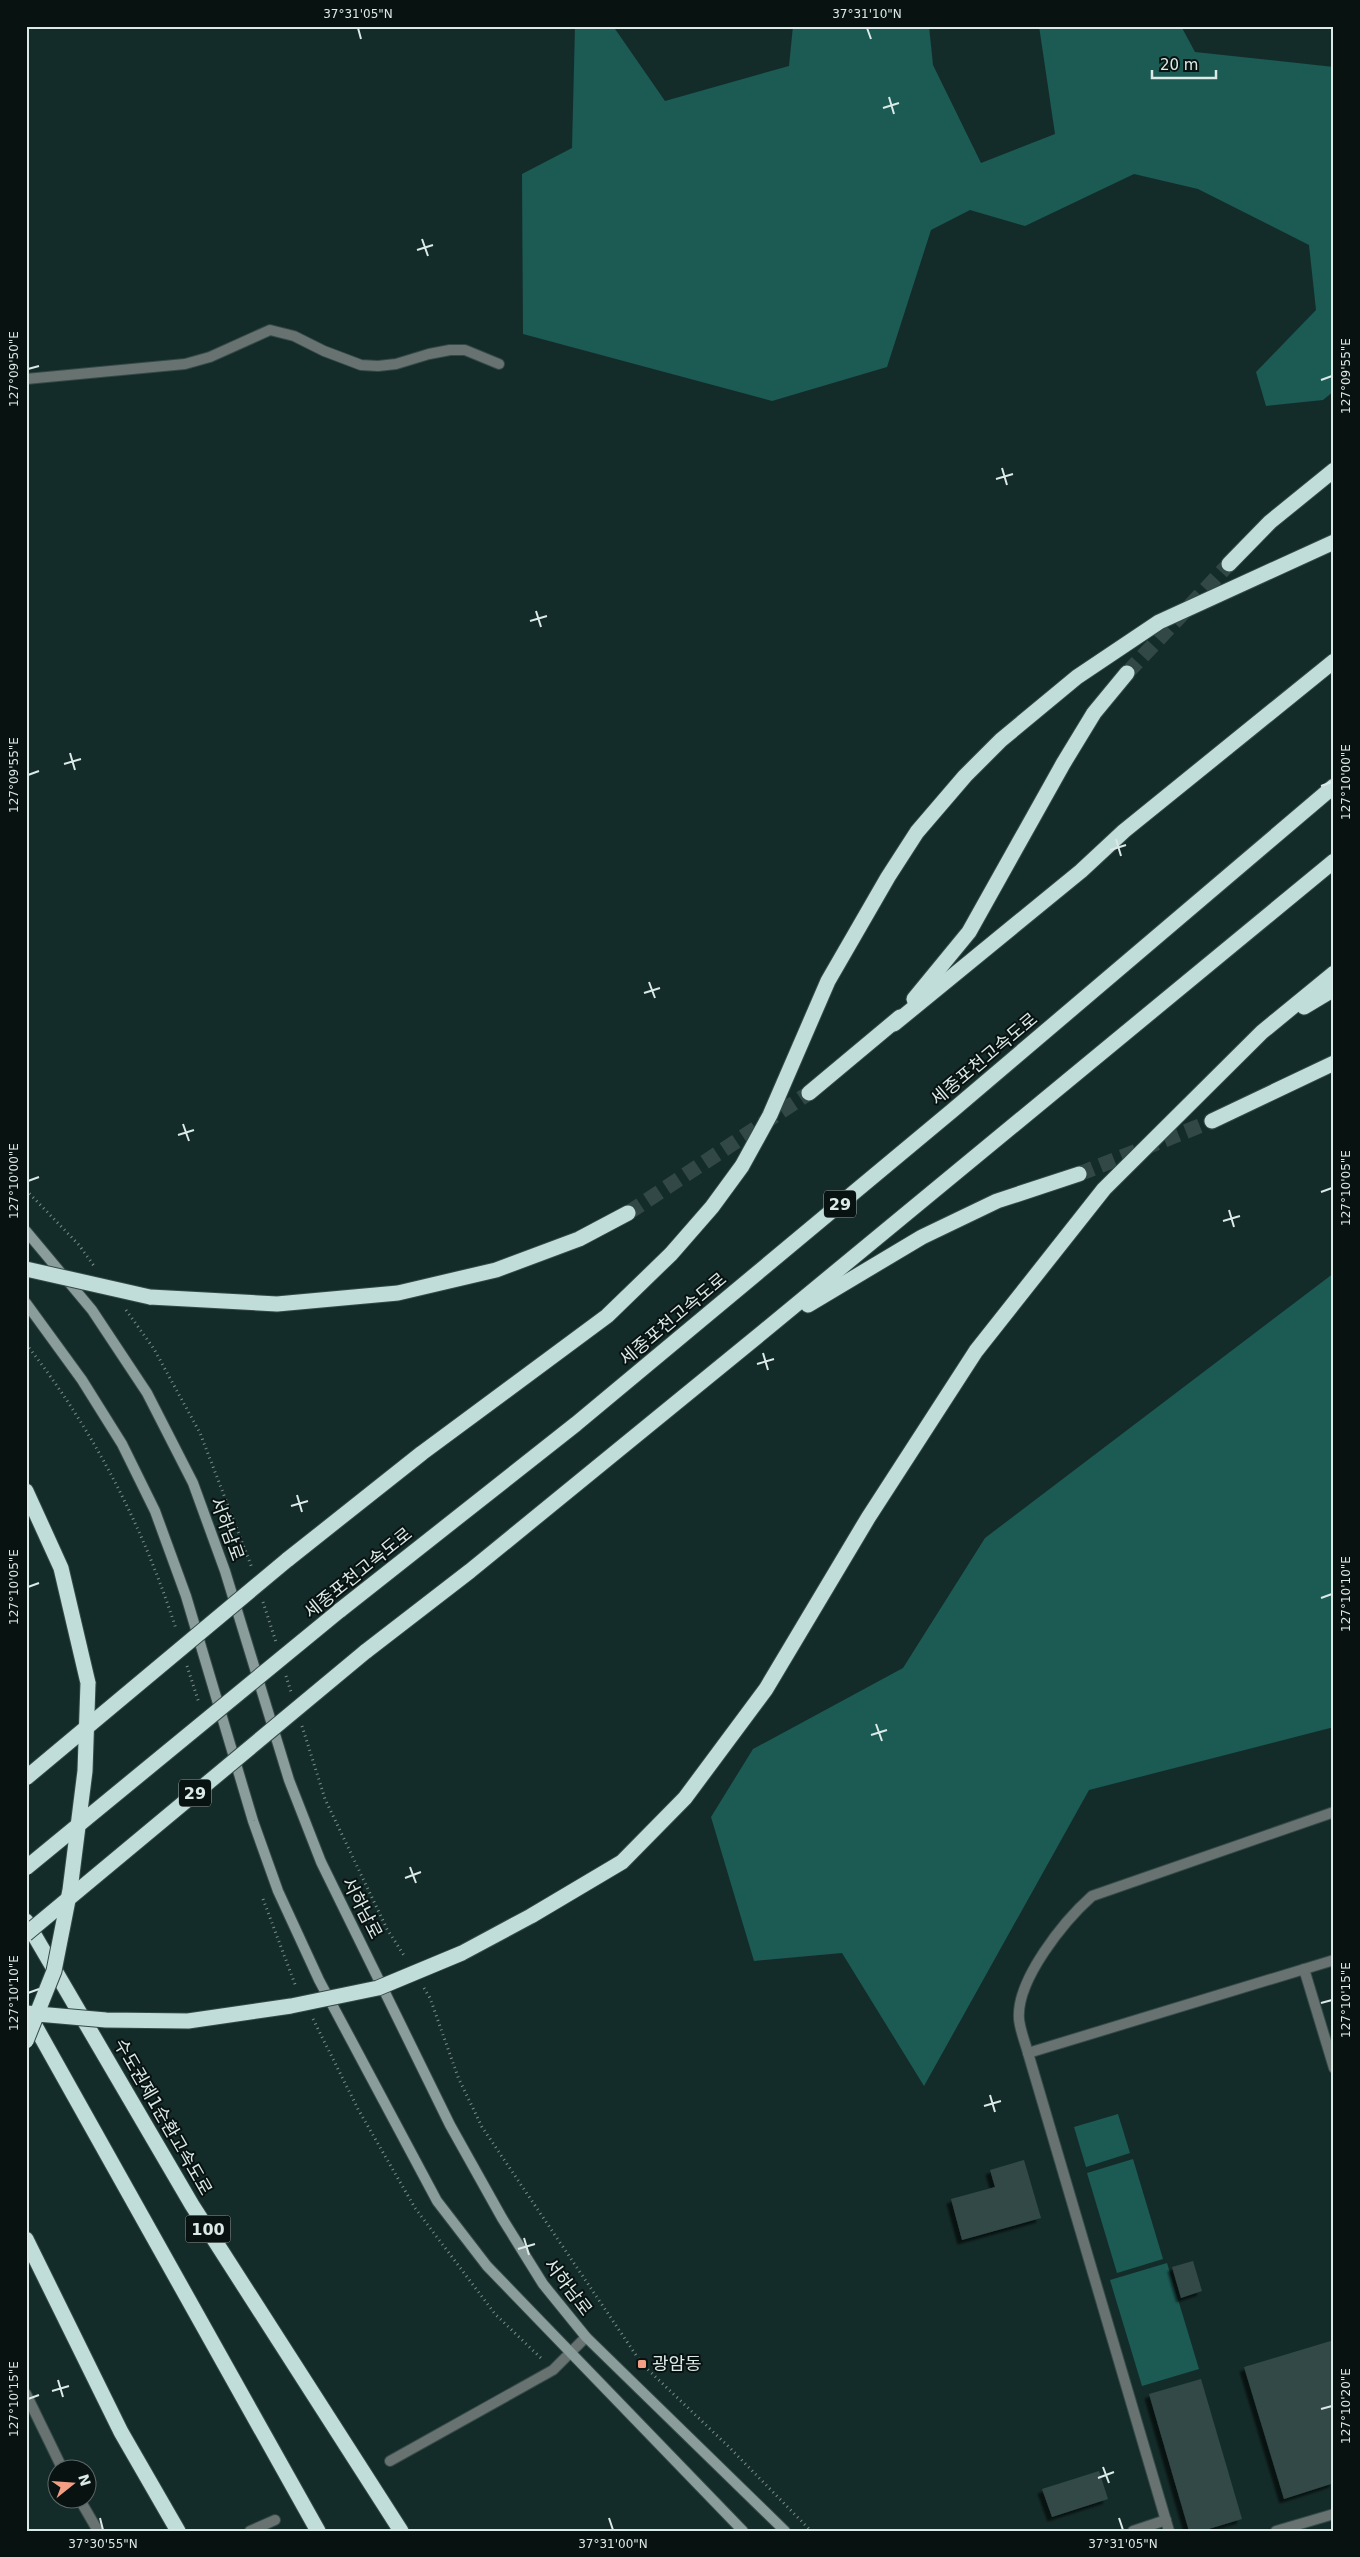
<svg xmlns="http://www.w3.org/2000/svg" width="1360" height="2557" font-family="'DejaVu Sans','Noto Sans KR',sans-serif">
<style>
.green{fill:#1c5a54}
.building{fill:#314a47;filter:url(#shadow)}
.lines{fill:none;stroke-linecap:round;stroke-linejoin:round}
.motorway-tunnel{stroke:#324846;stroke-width:15;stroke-dasharray:15 8;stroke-linecap:butt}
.service-casing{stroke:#344a47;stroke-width:12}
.secondary-casing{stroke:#344a47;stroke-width:12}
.motorway-casing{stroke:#344a47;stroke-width:17}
.path{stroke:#7b8d8b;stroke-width:3;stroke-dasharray:1 4;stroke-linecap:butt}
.service{stroke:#677271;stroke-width:10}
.secondary{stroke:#8b9d9b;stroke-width:10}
.motorway{stroke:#c0ddd9;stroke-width:15}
.motorway-bridge-casing{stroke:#344a47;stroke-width:17;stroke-linecap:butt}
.motorway-bridge{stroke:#c0ddd9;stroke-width:15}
.ticks{fill:none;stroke:#dbe9e7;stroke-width:2}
.poi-dot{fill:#f49e86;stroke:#081211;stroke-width:2}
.labels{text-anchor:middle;stroke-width:4;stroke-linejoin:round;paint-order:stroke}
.shield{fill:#081211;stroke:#9ca8a7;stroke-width:1}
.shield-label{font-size:16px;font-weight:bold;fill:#dbe9e7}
.street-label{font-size:18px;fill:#dbe9e7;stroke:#081211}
.poi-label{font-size:18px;fill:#dbe9e7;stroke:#081211;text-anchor:start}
.neatline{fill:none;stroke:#dbe9e7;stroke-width:2}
.ticks-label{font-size:12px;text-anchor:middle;fill:#dbe9e7}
</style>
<defs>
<filter id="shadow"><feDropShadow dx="-4.5" dy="4.5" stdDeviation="1" flood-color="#0009"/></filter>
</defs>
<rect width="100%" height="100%" fill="#142c29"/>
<g class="green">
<path d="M575 26H613L665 101 789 66 793 26H929L933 65 981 163 1055 134 1039 26H1181L1195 52 1334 67V391L1323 400 1266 406 1256 372 1316 310 1309 245 1198 189 1134 174 1025 226 970 210 931 230 887 367 772 401 523 334 522 174 572 148Z"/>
<path d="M1334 1273V1727L1089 1790 924 2086 842 1953 754 1961 711 1817 753 1749 903 1668 985 1538Z"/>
<path d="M1118 2114 1130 2153 1086 2167 1074 2127Z"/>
<path d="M1133 2159 1163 2259 1117 2273 1087 2173Z"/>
<path d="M1167 2263 1199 2369 1142 2386 1110 2280Z"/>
</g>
<g class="building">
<path d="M1024 2160 1041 2218 962 2240 951 2199 995 2187 990 2170Z"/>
<path d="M1193 2261 1202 2291 1181 2298 1172 2267Z"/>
<path d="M1334 2340V2483L1284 2499 1244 2367Z"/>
<path d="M1201 2379 1242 2519 1202 2531H1189L1149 2394Z"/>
<path d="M1099 2471 1108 2499 1052 2517 1042 2489Z"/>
</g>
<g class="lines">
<g class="motorway-tunnel">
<path d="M1127 673 1229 564"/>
<path d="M1079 1174 1212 1121"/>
<path d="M628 1213 809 1093"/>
</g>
<defs>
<g id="service">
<path d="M26 379 185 364 210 357 270 330 294 336 324 351 361 365 378 366 396 364 429 354 450 350H465L499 364"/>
<path d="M1304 1969 1334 2068"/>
<path d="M1028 2053 1334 1960"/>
<path d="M26 2394 63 2470"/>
<path d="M390 2461 553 2370 586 2337"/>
<path d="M80 2500 98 2531"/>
<path d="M250 2531 275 2520"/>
<path d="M1133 2531 1166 2520"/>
<path d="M1169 2531 1028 2053C1025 2042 1020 2030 1019 2019 1016 1980 1064 1921 1092 1896L1334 1812"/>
<path d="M1276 2531 1334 2514"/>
</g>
<g id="secondary">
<path d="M26 1231 92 1310 147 1393 193 1483 225 1571 289 1780 321 1862 450 2125 502 2218 543 2284 586 2337 785 2531"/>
<path d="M26 1303 82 1380 122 1444 155 1511 186 1596 253 1821 278 1891 319 1980 437 2201 487 2266 743 2531"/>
</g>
<g id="motorway">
<path d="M1229 564 1270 522 1334 470"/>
<path d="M914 999 969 932 1063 764 1094 713 1127 673"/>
<path d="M1304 1007 1334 989"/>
<path d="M894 1024 1081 871 1124 831 1334 661"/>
<path d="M809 1093 900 1017"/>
<path d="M1212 1121 1334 1063"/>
<path d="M150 1297 277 1304 398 1293 496 1270 579 1239 628 1213"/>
<path d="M808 1305 922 1237 997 1201 1079 1174"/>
<path d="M26 1491 61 1568 88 1683"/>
<path d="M287 1560 422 1453 607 1316 671 1254 712 1207 742 1166 770 1115 828 981 888 877 917 832 965 776 1001 740 1077 677 1159 622 1334 542"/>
<path d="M339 1611 576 1424 953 1110 1334 786"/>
<path d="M365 1652 470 1571 764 1331 1334 861"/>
<path d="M531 1916 622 1862 685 1798 766 1689 868 1518 976 1351 1104 1189 1262 1032 1334 973"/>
<path d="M26 1921 192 2205 401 2531"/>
<path d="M29 2015 318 2531"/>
<path d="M26 2239 121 2432 178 2531"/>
</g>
</defs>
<use href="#service" class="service-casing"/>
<use href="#secondary" class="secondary-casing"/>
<use href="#motorway" class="motorway-casing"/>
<g class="path">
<path d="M26 1190 79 1245 94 1266"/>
<path d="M126 1310 154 1349 200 1433 252 1568"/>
<path d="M26 1344C93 1429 143 1526 176 1629"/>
<path d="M263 1602 276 1642"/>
<path d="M187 1666 199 1703"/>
<path d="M286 1676 291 1692"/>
<path d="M302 1726 325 1799 387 1929 405 1957"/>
<path d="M263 1899 296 1987"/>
<path d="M424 1988 430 1998 458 2077 482 2127 642 2364 729 2447 811 2531"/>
<path d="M313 2019 358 2109 415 2208 495 2314 543 2360"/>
</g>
<use href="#service" class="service"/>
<use href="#secondary" class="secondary"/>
<use href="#motorway" class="motorway"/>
<defs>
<g id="motorway-bridge">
<path d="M26 1269 150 1297"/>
<path d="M26 1778 287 1560"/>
<path d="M26 1868 339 1611"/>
<path d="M26 1934 365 1652"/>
<path d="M26 2013 106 2020 188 2021 291 2006 378 1988 462 1953 531 1916"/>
<path d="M26 2041 54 1971 70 1890 85 1771 88 1683"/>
</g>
</defs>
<use href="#motorway-bridge" class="motorway-bridge-casing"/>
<use href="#motorway-bridge" class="motorway-bridge"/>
</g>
<path class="ticks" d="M358 28 361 39M867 28 871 39M889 97 894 114M883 108 899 103M422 239 428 256M417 250 433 245M28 369 39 366M1321 380 1332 376M1002 468 1007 485M996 479 1013 474M536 611 541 627M530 621 547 616M70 753 75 770M64 764 81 759M28 775 39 771M1321 786 1332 782M1116 839 1121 856M1110 850 1126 845M649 982 655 998M644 993 660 988M183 1124 189 1141M178 1135 194 1130M28 1181 39 1177M1321 1192 1332 1188M1229 1210 1234 1227M1223 1221 1240 1216M763 1353 768 1370M757 1364 774 1359M297 1495 302 1512M291 1506 308 1501M28 1587 39 1583M1321 1598 1332 1594M876 1724 882 1741M871 1735 887 1730M410 1867 416 1883M405 1878 421 1872M28 1993 39 1989M1321 2003 1332 2000M990 2095 995 2112M984 2106 1001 2101M524 2238 529 2255M518 2249 535 2244M58 2380 63 2397M52 2391 69 2386M28 2399 39 2395M1321 2409 1332 2406M1103 2467 1109 2483M1098 2478 1114 2472M100 2518 103 2530M609 2518 613 2530M1119 2518 1123 2530"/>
<rect class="poi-dot" x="637" y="2359" width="10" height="10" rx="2.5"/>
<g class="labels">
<g class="shield">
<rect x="824" y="1190.5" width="32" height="27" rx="4"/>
<rect x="179" y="1779.5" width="32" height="27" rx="4"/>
<rect x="185.5" y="2215.5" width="45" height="27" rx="4"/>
</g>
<g class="shield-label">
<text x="840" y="1210">29</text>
<text x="195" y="1799">29</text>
<text x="208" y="2235">100</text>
</g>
<g class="street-label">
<text transform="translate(984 1059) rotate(-40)" y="6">세종포천고속도로</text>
<text transform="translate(673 1319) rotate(-40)" y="6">세종포천고속도로</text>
<text transform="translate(227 1529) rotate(70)" y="6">서하남로</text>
<text transform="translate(358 1573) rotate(-39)" y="6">세종포천고속도로</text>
<text transform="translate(362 1908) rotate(63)" y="6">서하남로</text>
<text transform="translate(163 2117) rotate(60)" y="6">수도권제1순환고속도로</text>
<text transform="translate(568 2287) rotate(53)" y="6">서하남로</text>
</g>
<g class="poi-label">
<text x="652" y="2370">광암동</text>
</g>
</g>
<rect width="1360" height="2557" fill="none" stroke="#081211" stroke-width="55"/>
<g transform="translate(72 2484) rotate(73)"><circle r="24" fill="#081211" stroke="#5c6867"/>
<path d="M0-4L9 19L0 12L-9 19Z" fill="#f49e86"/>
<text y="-8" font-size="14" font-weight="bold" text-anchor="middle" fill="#dbe9e7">N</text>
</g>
<path d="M1152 70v8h64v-8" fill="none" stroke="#dbe9e7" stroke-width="2.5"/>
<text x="1160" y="70" font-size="15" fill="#dbe9e7" stroke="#081211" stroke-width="4" paint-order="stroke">20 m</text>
<rect x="28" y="28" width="1304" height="2502" class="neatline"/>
<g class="ticks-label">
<text x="358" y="18">37°31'05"N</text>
<text x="867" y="18">37°31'10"N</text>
<text transform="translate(14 369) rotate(-90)" y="4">127°09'50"E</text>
<text transform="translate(1346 376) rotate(-90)" y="4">127°09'55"E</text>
<text transform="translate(14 775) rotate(-90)" y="4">127°09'55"E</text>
<text transform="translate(1346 782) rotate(-90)" y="4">127°10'00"E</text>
<text transform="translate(14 1181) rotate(-90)" y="4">127°10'00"E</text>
<text transform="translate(1346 1188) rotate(-90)" y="4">127°10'05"E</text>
<text transform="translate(14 1587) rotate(-90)" y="4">127°10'05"E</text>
<text transform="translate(1346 1594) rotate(-90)" y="4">127°10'10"E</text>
<text transform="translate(14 1993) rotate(-90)" y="4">127°10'10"E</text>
<text transform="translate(1346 2000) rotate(-90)" y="4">127°10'15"E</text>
<text transform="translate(14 2399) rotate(-90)" y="4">127°10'15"E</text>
<text transform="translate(1346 2406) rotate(-90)" y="4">127°10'20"E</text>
<text x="103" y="2548">37°30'55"N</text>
<text x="613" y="2548">37°31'00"N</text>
<text x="1123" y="2548">37°31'05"N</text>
</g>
</svg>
